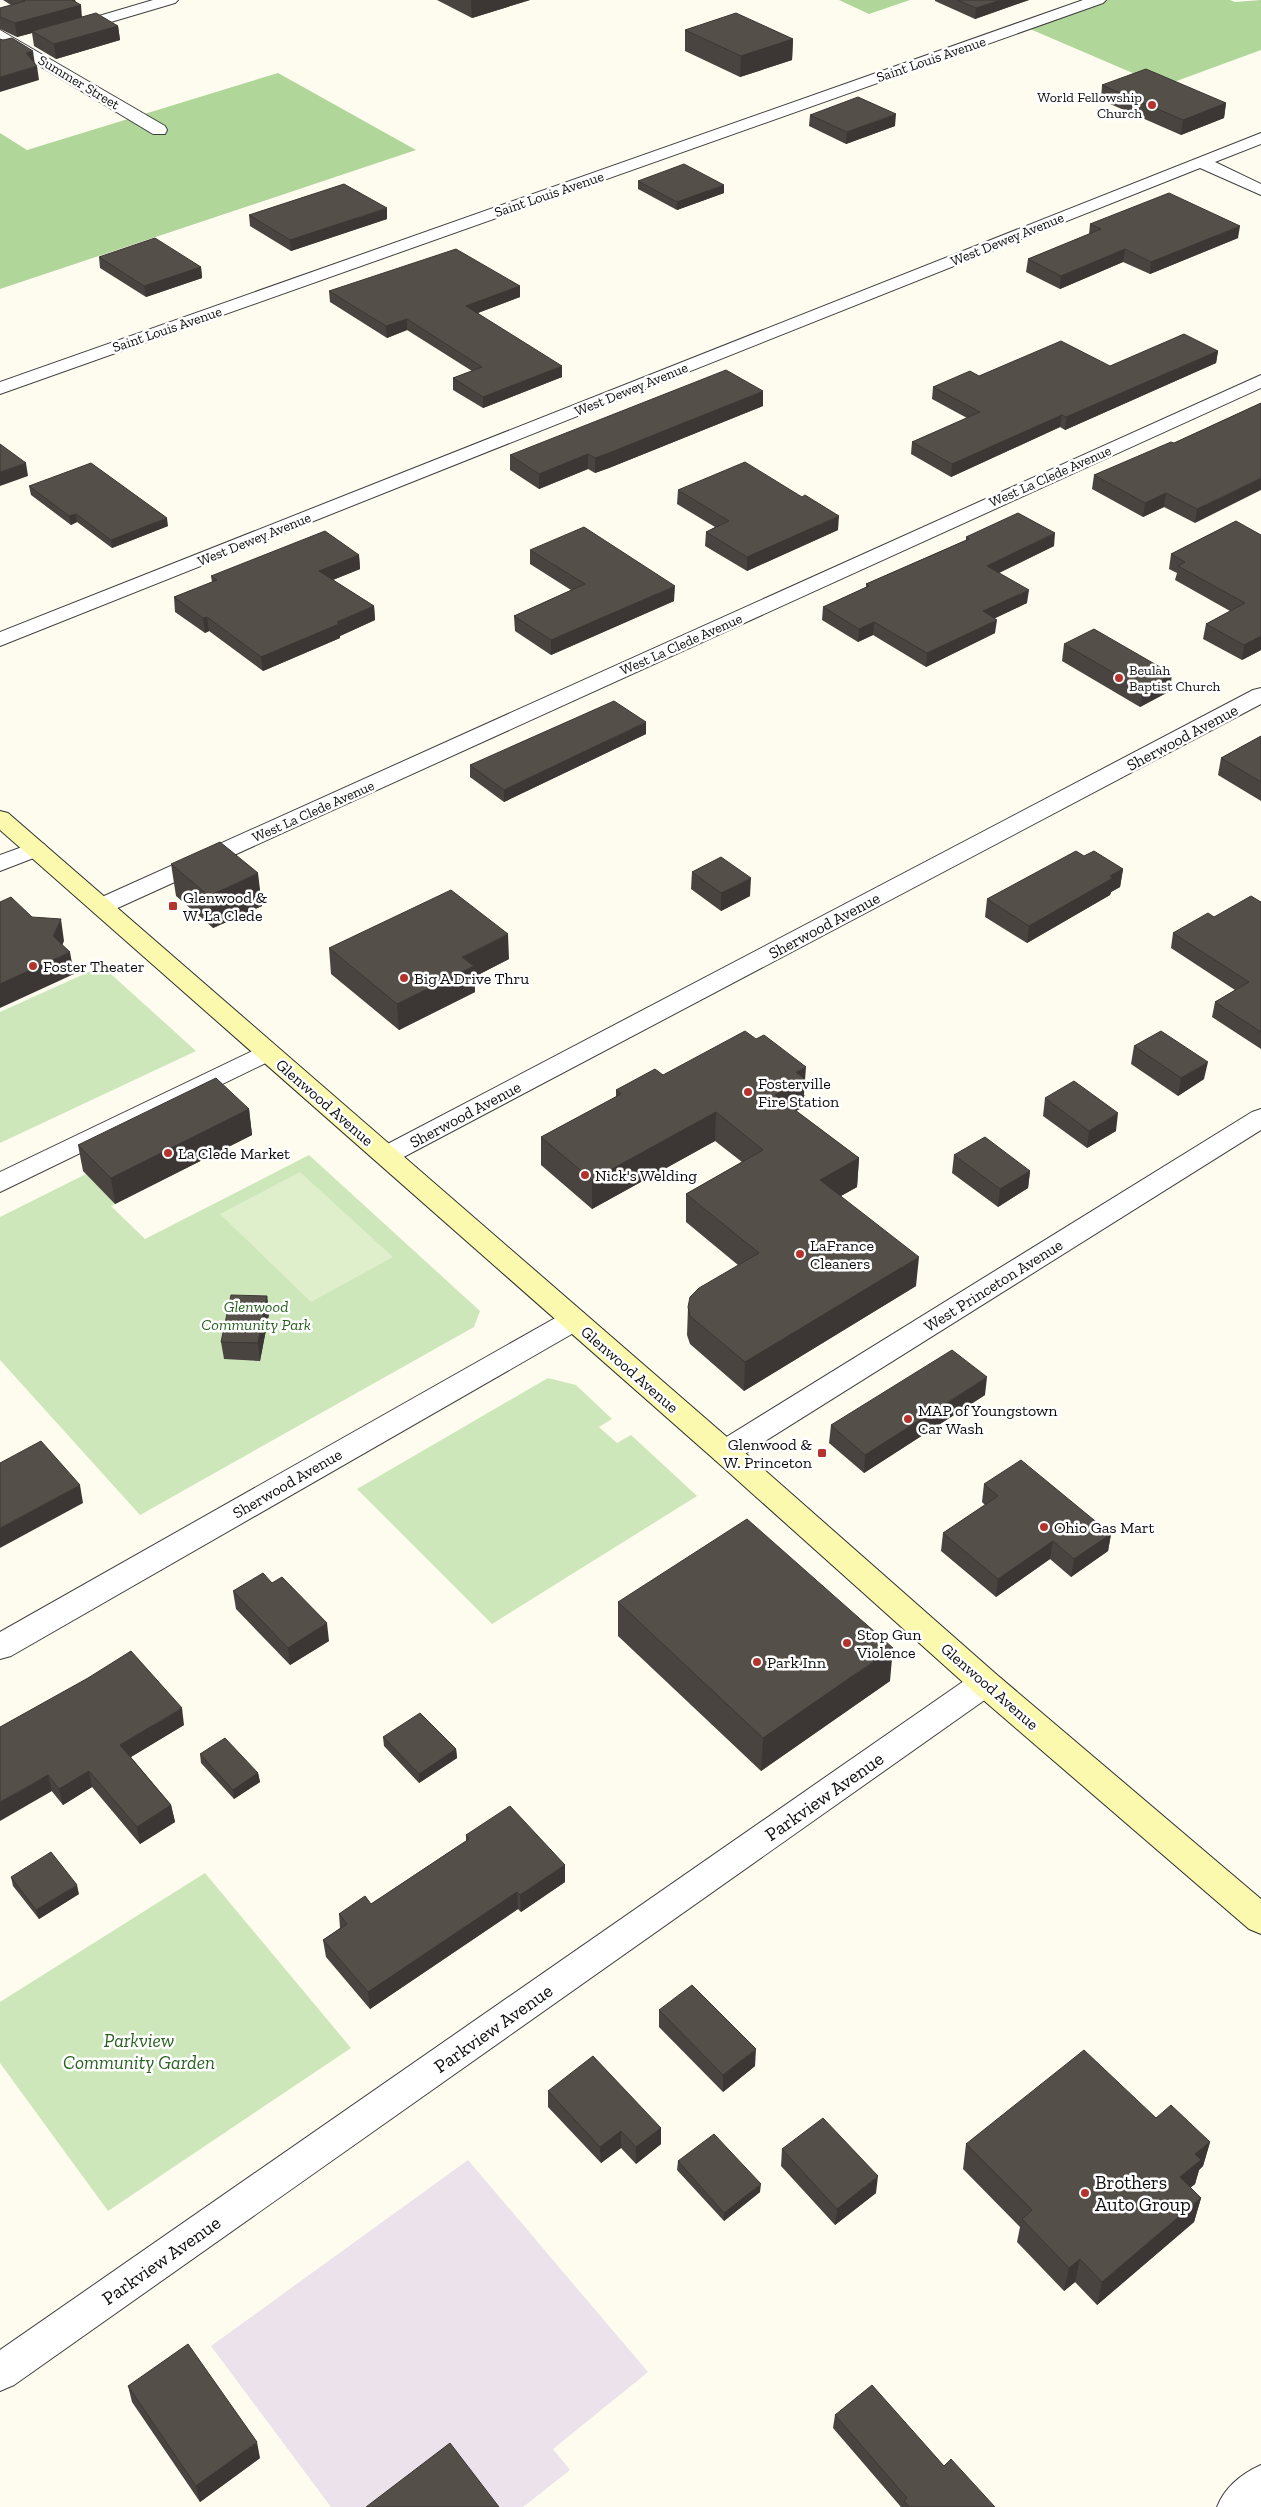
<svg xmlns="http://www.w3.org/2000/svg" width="1261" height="2507" font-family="'Zilla Slab',serif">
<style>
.industrial{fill:#ebe2eb}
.green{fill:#cde7ba}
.forest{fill:#b0d69a}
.pitch{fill:#dfeecb}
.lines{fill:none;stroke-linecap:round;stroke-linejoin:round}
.minor-casing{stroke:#404040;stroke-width:2}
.secondary-casing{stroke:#2f2f2f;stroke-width:2}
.minor{fill:#fff;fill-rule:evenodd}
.secondary{fill:#faf9ad;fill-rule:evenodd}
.wall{fill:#494440}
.shaded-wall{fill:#3c3734}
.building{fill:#554f4a;stroke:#3c3734}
.poi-dot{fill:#b5332d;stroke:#fff;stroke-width:2}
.labels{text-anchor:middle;stroke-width:5;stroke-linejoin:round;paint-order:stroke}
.far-street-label{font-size:14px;fill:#0d0d0d;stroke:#fff}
.far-poi-label{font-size:14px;fill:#0d0d0d;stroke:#fff;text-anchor:end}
.street-label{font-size:16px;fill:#0d0d0d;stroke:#fff}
.poi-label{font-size:16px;fill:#0d0d0d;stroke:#fff;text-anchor:start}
.park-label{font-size:16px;font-style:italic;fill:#296121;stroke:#fff}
.near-street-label{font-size:19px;fill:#0d0d0d;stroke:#fff}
.near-park-label{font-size:19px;font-style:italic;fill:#296121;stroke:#fff}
.near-poi-label{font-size:19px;fill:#0d0d0d;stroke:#fff;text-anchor:start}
</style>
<rect width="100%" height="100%" fill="#fefcee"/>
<path class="industrial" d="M468 2160 648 2372 553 2449 570 2470 523 2507H331L211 2346Z"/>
<g class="green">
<path d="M102 966 196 1051 0 1143V1012Z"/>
<path d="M309 1155 480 1311 474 1327 140 1515 0 1360V1217L86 1174 115 1204 111 1206 145 1239Z"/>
<path d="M548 1378 576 1385 612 1419 599 1427 617 1443 631 1435 697 1496 492 1624 357 1489Z"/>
<path d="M205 1873 351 2048 108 2211 0 2063V2002Z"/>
</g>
<g class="forest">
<path d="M839 0H910L869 14Z"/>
<path d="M1084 0H1230L1235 2 1261 0V50L1163 86 1023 26Z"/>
<path d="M278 73 416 150 0 289V133L27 150Z"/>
</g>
<path class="pitch" d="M300 1172 393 1257 311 1302 220 1214Z"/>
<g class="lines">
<defs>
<g id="minor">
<path d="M153 0H178L175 3 77 32 71 34 63 29 65 26Z"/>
<path d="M1083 0H1106L1103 3 0 394V382Z"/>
<path d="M0 30 165 126 167 130 165 134H153L0 42Z"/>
<path d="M1261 133V144L1215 162 1261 184V195L1200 168 0 646V632Z"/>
<path d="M1261 375V388L111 911 102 913 93 911 90 906 93 901Z"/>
<path d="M1261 688V704L396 1161 387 1164 378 1161 374 1155 378 1149 1253 690Z"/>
<path d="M36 842 44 844 48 849 44 854 0 871V855Z"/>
<path d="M267 1044 276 1046 280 1052 276 1058 0 1192V1172Z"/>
<path d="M1261 1109V1130L735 1460 725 1463 715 1460 710 1452 715 1444 1252 1112Z"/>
<path d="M574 1310 584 1313 588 1320 584 1327 11 1656 0 1659V1632L564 1313Z"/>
<path d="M985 1670 996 1674 1001 1683 996 1692 14 2385 0 2391V2350L974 1674Z"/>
<path d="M1261 2465V2507H1217C1225 2487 1241 2474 1261 2465Z"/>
</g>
<path id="secondary" d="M0 811 8 813 735 1444 996 1674 1261 1899V1934L1249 1929 974 1692 715 1460 0 830Z"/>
</defs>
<use href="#minor" class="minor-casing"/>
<use href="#secondary" class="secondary-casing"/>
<use href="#minor" class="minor"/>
<use href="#secondary" class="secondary"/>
</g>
<g class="wall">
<path d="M3 0H75L82 17 118 26 120 40 56 59 34 46 32 33 17 37 0 29V8L11 5Z"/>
<path d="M437 0H530L472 18Z"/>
<path d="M935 0H1029L975 19 935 1Z"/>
<path d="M685 30 793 39 792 60 740 77 685 51Z"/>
<path d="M1102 85 1226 103 1224 118 1181 135 1101 100Z"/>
<path d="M810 115 895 126 846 144 809 126Z"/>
<path d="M638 181 724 193 677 210 638 189Z"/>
<path d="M249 215 387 219 291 251 250 226Z"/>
<path d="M1090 224 1238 238 1150 274 1123 262 1060 289 1026 272 1028 259 1089 234Z"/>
<path d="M99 257 201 267 202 278 146 297 100 268Z"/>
<path d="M520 286V297L478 313 562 377 483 408 453 390V378L472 371 407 330 387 338 330 302 329 291Z"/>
<path d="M1218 351 1216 363 1065 430 1060 427 951 477 911 454 912 442 967 418 932 399 933 387 979 376 1110 366Z"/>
<path d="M1261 403 1195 523 1164 507 1143 517 1092 489 1094 475 1174 443Z"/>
<path d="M763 406 609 468 595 473 588 469 539 489 510 470V455Z"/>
<path d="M29 486 168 526 112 548 77 522 71 525 31 495Z"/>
<path d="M678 490 838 530 747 571 705 546 706 532 715 527 677 504Z"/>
<path d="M1236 521 1261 650 1242 660 1203 639 1206 624 1230 611 1175 580 1177 573 1169 569 1171 554Z"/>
<path d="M966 537 1054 546 999 573 1027 603 995 618V633L926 667 873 635 858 642 822 620 823 607 866 587V584L966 540Z"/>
<path d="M530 550 674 601 551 655 515 631 514 616 571 590 530 564Z"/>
<path d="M359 555 360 569 333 580 374 606 375 620 340 636V638L263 671 209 631 205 633 175 612 174 597 212 582 211 576Z"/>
<path d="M1064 644 1170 691 1140 707 1062 661Z"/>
<path d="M646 734 504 802 470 777V765Z"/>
<path d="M1261 736V801L1218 775 1221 758Z"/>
<path d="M1084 856 1123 869 1120 887 1111 892 1110 895 1027 943 985 917 987 899Z"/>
<path d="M171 864 262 906 213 928 176 896Z"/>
<path d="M692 872 750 896 721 911 691 889Z"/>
<path d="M1261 902V1049L1212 1017 1215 1002 1235 990 1171 948 1173 933 1214 917Z"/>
<path d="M329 948 509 959 474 977 475 992 399 1030 331 974Z"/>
<path d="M1134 1046 1204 1079 1178 1096 1131 1064Z"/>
<path d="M663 1075 805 1095 804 1096 803 1107 796 1111 859 1158 857 1187 841 1196 916 1286 744 1391 690 1344 687 1335 688 1307 738 1265 686 1222V1194L742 1162 715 1141 592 1209 541 1165V1137L616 1097V1090Z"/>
<path d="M1045 1098 1116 1131 1087 1148 1043 1116Z"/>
<path d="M249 1109 252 1135 115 1204 83 1171 78 1145Z"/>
<path d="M954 1155 1030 1171 1028 1188 998 1207 952 1173Z"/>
<path d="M267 1296 269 1314 260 1361 224 1359 221 1342Z"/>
<path d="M985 1395 864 1473 829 1443 831 1425Z"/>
<path d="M984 1484 1111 1534 1108 1551 1071 1577 1050 1559 996 1597 941 1551 943 1533 985 1505 982 1502Z"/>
<path d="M272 1583 329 1641 290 1665 236 1609 233 1591Z"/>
<path d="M618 1602 890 1681 761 1771 618 1636Z"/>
<path d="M184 1725 131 1757 171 1805 175 1822 140 1844 92 1787 63 1805 0 1727Z"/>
<path d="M383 1737 456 1749 457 1758 419 1783 384 1746Z"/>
<path d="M200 1754 258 1773 260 1782 234 1799 201 1763Z"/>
<path d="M466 1835 565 1865V1882L521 1912 518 1909 370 2009 326 1957 323 1940 340 1928 339 1914 371 1904 466 1841Z"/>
<path d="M11 1877 79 1894 39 1919 13 1886Z"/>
<path d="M659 2010 755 2066 723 2092 659 2027Z"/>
<path d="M548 2091 661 2128V2144L636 2164 621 2148 601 2163 548 2107Z"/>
<path d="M1156 2118 1210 2142 1203 2166 1199 2170 1195 2184 1190 2188 1201 2198 1194 2222 1097 2305 1075 2282 1064 2291 1017 2242 1020 2227 963 2169 966 2144Z"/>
<path d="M782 2149 876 2193 835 2225 781 2166Z"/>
<path d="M678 2161 760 2192 724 2221 677 2170Z"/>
<path d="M128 2386 260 2458 200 2502 132 2402Z"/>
<path d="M835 2415 944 2466 995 2507H901L833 2428Z"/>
</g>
<g class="shaded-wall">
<path d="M66 0H75L76 6 81 5 82 18 32 31V33L17 37 15 23Z"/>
<path d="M471 0H530L472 18Z"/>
<path d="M1001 0H1029L975 19 976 8Z"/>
<path d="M118 26 120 40 56 59 54 44Z"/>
<path d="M793 39 792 60 740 77 741 56Z"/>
<path d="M33 51 35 65 26 53Z"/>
<path d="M37 66 39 80 0 92V77Z"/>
<path d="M1226 103 1224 118 1181 135 1183 120Z"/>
<path d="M896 114 895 126 846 144 847 132Z"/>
<path d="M724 185V193L677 210V202Z"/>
<path d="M387 208V219L291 251 290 240Z"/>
<path d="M1240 226 1238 238 1150 274 1151 262Z"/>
<path d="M1125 249 1123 262 1060 289 1061 276Z"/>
<path d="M201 267 202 278 146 297 144 286Z"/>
<path d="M520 286V297L467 317 466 306Z"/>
<path d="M407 319V330L387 338 386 326Z"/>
<path d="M1218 351 1216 363 1065 430 1066 417Z"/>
<path d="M562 366V377L483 408V397Z"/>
<path d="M763 391V406L609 468 595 473V458Z"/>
<path d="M1062 415 1060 427 951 477 952 464Z"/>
<path d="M588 454V469L539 489V474Z"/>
<path d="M26 463 28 476 0 486V472Z"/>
<path d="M1261 478V490L1195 523 1197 509Z"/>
<path d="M1166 493 1164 507 1143 517 1145 503Z"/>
<path d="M76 514 77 522 71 525 69 516Z"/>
<path d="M839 516 838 530 747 571V557Z"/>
<path d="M167 518 168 526 112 548 111 540Z"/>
<path d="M1055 533 1054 546 986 579 987 566Z"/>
<path d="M359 555 360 569 320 585 319 571Z"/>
<path d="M675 586 674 601 551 655V640Z"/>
<path d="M1029 590 1027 603 981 625 983 611Z"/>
<path d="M374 606 375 620 340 636V638L263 671 261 657Z"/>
<path d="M207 617 209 631 205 633 203 618Z"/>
<path d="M997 620 995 633 926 667 927 653Z"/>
<path d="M874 622 873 635 858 642 859 629Z"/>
<path d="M1261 636V650L1242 660 1244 645Z"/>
<path d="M1172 674 1170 691 1140 707 1143 690Z"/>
<path d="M646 722V734L504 802V790Z"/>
<path d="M1123 869 1120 887 1111 892 1110 895 1027 943 1029 926 1110 876Z"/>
<path d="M258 873 262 906 213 928 209 896Z"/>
<path d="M751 878 750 896 721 911V893Z"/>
<path d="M61 919 64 941 57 958 70 952 74 974 0 1008V984L53 936Z"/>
<path d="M508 934 509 959 474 977 475 992 399 1030 397 1004 462 957Z"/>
<path d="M1208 1062 1204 1079 1178 1096 1181 1078Z"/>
<path d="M806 1067 803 1107 774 1123 775 1095 796 1072Z"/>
<path d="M249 1109 252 1135 115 1204 111 1178Z"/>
<path d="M716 1112 715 1141 592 1209V1180Z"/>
<path d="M1118 1113 1116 1131 1087 1148 1089 1131Z"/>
<path d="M859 1158 857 1187 819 1208 820 1180Z"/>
<path d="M1030 1171 1028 1188 998 1207 1000 1189Z"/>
<path d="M919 1257 916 1286 744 1391 745 1362Z"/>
<path d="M267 1296 269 1314 260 1361 258 1343Z"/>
<path d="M987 1377 985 1395 864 1473 865 1455Z"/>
<path d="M80 1485 83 1503 0 1548V1528Z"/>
<path d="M1111 1534 1108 1551 1071 1577 1074 1559Z"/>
<path d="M1053 1541 1050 1559 996 1597 998 1579Z"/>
<path d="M327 1623 329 1641 290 1665 288 1648Z"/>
<path d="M893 1648 890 1681 761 1771 763 1738Z"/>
<path d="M182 1708 184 1725 124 1761 120 1745Z"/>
<path d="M456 1749 457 1758 419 1783V1774Z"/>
<path d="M89 1771 92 1787 63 1805 59 1789Z"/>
<path d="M258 1773 260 1782 234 1799 233 1790Z"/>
<path d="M48 1775 52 1791 0 1821V1802Z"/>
<path d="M171 1805 175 1822 140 1844 137 1827Z"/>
<path d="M565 1865V1882L521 1912 520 1895Z"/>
<path d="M77 1885 79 1894 39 1919 36 1910Z"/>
<path d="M517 1892 518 1909 370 2009 368 1992Z"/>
<path d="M756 2049 755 2066 723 2092V2075Z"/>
<path d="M661 2128V2144L636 2164V2147Z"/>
<path d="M621 2131V2148L601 2163 600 2147Z"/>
<path d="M1210 2142 1203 2166 1199 2170 1195 2184 1174 2201 1180 2177 1195 2154Z"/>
<path d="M878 2176 876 2193 835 2225 837 2209Z"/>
<path d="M761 2184 760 2192 724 2221V2213Z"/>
<path d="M1201 2198 1194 2222 1097 2305 1102 2282Z"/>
<path d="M1080 2259 1075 2282 1064 2291 1069 2268Z"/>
<path d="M257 2442 260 2458 200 2502 196 2486Z"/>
</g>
<g class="building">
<path d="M23 0H72L81 5 15 23 0 17V8L25 1Z"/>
<path d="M957 0H1001L976 8Z"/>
<path d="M96 13 118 26 54 44 32 31Z"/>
<path d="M736 13 793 39 741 56 685 30Z"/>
<path d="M12 38 33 51 26 53 37 66 0 77V39L3 40Z"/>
<path d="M1146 69 1226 103 1183 120 1102 85Z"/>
<path d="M858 97 896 114 847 132 810 115Z"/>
<path d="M684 164 724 185 677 202 638 181Z"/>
<path d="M344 184 387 208 290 240 249 215Z"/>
<path d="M1169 193 1240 226 1151 262 1125 249 1061 276 1028 259 1101 229 1090 224Z"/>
<path d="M155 238 201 267 144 286 99 257Z"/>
<path d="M456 249 520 286 466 306 562 366 483 397 453 378 482 367 407 319 386 326 329 291Z"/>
<path d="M1184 334 1218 351 1066 417 1062 415 952 464 912 442 980 412 933 387 970 371 979 376 1061 341 1110 366Z"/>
<path d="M726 370 763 391 609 453 595 458 588 454 539 474 510 455Z"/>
<path d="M1261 403V478L1197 509 1166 493 1145 503 1094 475 1171 442 1174 443Z"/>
<path d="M0 444 26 463 0 472Z"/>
<path d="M745 462 802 497 805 495 839 516 747 557 706 532 729 521 678 490Z"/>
<path d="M91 463 167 518 111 540 76 514 69 516 29 486Z"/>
<path d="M1018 513 1055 533 987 566 1029 590 983 611 997 620 927 653 874 622 859 629 823 607 869 586 866 584 969 539 966 537Z"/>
<path d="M1236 521 1261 535V636L1244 645 1206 624 1245 603 1178 566 1185 562 1171 554Z"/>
<path d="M584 527 675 586 551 640 514 616 585 584 530 550Z"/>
<path d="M325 531 359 555 319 571 374 606 337 622 339 624 261 657 207 617 203 618 174 597 217 580 211 576Z"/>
<path d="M1094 629 1172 674 1143 690 1064 644Z"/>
<path d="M614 701 646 722 504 790 470 765Z"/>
<path d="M1261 736V782L1221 758Z"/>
<path d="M220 842 258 873 209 896 171 864Z"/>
<path d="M1076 851 1084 856 1094 851 1123 869 1110 876 1113 878 1029 926 987 899Z"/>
<path d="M721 857 751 878 721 893 692 872Z"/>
<path d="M451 890 508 934 462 957 474 966 397 1004 329 948Z"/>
<path d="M1251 896 1261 902V1032L1215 1002 1249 982 1173 933 1208 913 1214 917Z"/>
<path d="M11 897 32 917 61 919 53 936 70 952 0 984V902Z"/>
<path d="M745 1031 756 1039 764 1035 806 1067 796 1072 805 1079 775 1095 859 1158 820 1180 919 1257 745 1362 690 1316 688 1307 690 1297 699 1288 759 1253 686 1194 763 1150 716 1112 592 1180 541 1137 621 1094 616 1090 655 1069 663 1075Z"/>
<path d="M1161 1031 1208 1062 1181 1078 1134 1046Z"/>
<path d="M216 1078 249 1109 111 1178 78 1145Z"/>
<path d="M1074 1081 1118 1113 1089 1131 1045 1098Z"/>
<path d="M985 1137 1030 1171 1000 1189 954 1155Z"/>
<path d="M231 1295 267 1296 258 1343 221 1342Z"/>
<path d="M952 1350 987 1377 865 1455 831 1425Z"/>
<path d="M41 1441 80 1485 0 1528V1468H1L0 1466V1463Z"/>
<path d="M1021 1460 1111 1534 1074 1559 1053 1541 998 1579 943 1533 998 1496 984 1484Z"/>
<path d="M747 1519 893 1648 763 1738 618 1602Z"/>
<path d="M263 1573 272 1583 282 1577 327 1623 288 1648 233 1591Z"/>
<path d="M131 1651 182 1708 120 1745 171 1805 137 1827 89 1771 59 1789 48 1775 0 1802V1727L88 1678Z"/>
<path d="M420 1713 456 1749 419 1774 383 1737Z"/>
<path d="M225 1738 258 1773 233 1790 200 1754Z"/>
<path d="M510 1806 565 1865 520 1895 517 1892 368 1992 323 1940 347 1924 339 1914 365 1896 371 1904 469 1839 466 1835Z"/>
<path d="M51 1852 77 1885 36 1910 11 1877Z"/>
<path d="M692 1985 756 2049 723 2075 659 2010Z"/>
<path d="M1084 2050 1156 2118 1171 2105 1210 2142 1195 2154 1201 2160 1180 2177 1201 2198 1102 2282 1080 2259 1069 2268 1022 2219 1032 2210 966 2144Z"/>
<path d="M593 2056 661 2128 636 2147 621 2131 600 2147 548 2091Z"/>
<path d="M823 2118 878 2176 837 2209 782 2149Z"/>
<path d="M714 2134 761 2184 724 2213 678 2161Z"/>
<path d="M188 2344 257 2442 196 2486 128 2386Z"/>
<path d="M872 2385 944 2466 951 2459 995 2507H909L904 2501 907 2498 835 2415Z"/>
<path d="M450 2443 499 2507H366Z"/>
</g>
<g class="poi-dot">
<circle cx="1152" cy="105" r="5"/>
<circle cx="1119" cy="678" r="5"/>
<rect x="168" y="901" width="10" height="10" rx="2.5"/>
<circle cx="33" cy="966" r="5"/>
<circle cx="404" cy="978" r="5"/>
<circle cx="748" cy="1092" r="5"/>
<circle cx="168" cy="1153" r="5"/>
<circle cx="585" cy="1175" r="5"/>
<circle cx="800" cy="1254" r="5"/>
<circle cx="908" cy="1419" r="5"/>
<rect x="817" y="1448" width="10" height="10" rx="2.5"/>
<circle cx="1044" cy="1527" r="5"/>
<circle cx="847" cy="1643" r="5"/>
<circle cx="757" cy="1662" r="5"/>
<circle cx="1085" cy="2193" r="5"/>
</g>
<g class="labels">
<g class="far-street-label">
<text transform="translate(931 59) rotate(-19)" y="5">Saint Louis Avenue</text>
<text transform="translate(79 82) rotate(31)" y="5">Summer Street</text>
<text transform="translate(549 194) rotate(-19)" y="5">Saint Louis Avenue</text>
<text transform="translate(1007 239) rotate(-22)" y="5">West Dewey Avenue</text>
<text transform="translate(167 329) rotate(-19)" y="5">Saint Louis Avenue</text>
<text transform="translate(631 389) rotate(-22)" y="5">West Dewey Avenue</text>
<text transform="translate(1050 476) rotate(-24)" y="5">West La Clede Avenue</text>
<text transform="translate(254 539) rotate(-22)" y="5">West Dewey Avenue</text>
<text transform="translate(681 644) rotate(-24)" y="5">West La Clede Avenue</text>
<text transform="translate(313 811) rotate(-24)" y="5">West La Clede Avenue</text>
</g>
<g class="far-poi-label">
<text x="1142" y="102">World Fellowship<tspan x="1142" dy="16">Church</tspan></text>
<text x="1129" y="675" text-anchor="start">Beulah<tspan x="1129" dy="16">Baptist Church</tspan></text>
</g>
<g class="street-label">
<text transform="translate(1182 737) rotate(-28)" y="6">Sherwood Avenue</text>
<text transform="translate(824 925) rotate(-28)" y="6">Sherwood Avenue</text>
<text transform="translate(325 1102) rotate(41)" y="6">Glenwood Avenue</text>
<text transform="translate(465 1114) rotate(-28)" y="6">Sherwood Avenue</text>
<text transform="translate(993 1285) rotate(-32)" y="6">West Princeton Avenue</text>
<text transform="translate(630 1369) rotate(41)" y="6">Glenwood Avenue</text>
<text transform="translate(287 1483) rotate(-30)" y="6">Sherwood Avenue</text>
<text transform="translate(990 1686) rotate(41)" y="6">Glenwood Avenue</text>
</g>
<g class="poi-label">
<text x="183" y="903">Glenwood &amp;<tspan x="183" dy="18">W. La Clede</tspan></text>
<text x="43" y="972">Foster Theater</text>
<text x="414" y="984">Big A Drive Thru</text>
<text x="758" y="1089">Fosterville<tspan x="758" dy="18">Fire Station</tspan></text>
<text x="178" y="1159">La Clede Market</text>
<text x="595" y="1181">Nick's Welding</text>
<text x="810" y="1251">LaFrance<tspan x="810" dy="18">Cleaners</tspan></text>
<text x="918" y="1416">MAP of Youngstown<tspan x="918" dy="18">Car Wash</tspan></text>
<text x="812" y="1450" text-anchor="end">Glenwood &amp;<tspan x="812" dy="18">W. Princeton</tspan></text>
<text x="1054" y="1533">Ohio Gas Mart</text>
<text x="857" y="1640">Stop Gun<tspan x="857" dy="18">Violence</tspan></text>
<text x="767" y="1668">Park Inn</text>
</g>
<g class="park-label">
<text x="256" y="1312">Glenwood<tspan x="256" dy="18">Community Park</tspan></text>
</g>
<g class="near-street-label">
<text transform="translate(824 1796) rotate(-35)" y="7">Parkview Avenue</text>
<text transform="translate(493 2028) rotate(-35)" y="7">Parkview Avenue</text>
<text transform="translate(161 2260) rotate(-35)" y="7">Parkview Avenue</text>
</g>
<g class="near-park-label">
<text x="139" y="2047">Parkview<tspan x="139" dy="22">Community Garden</tspan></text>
</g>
<g class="near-poi-label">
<text x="1095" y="2189">Brothers<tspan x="1095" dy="22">Auto Group</tspan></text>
</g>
</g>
</svg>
